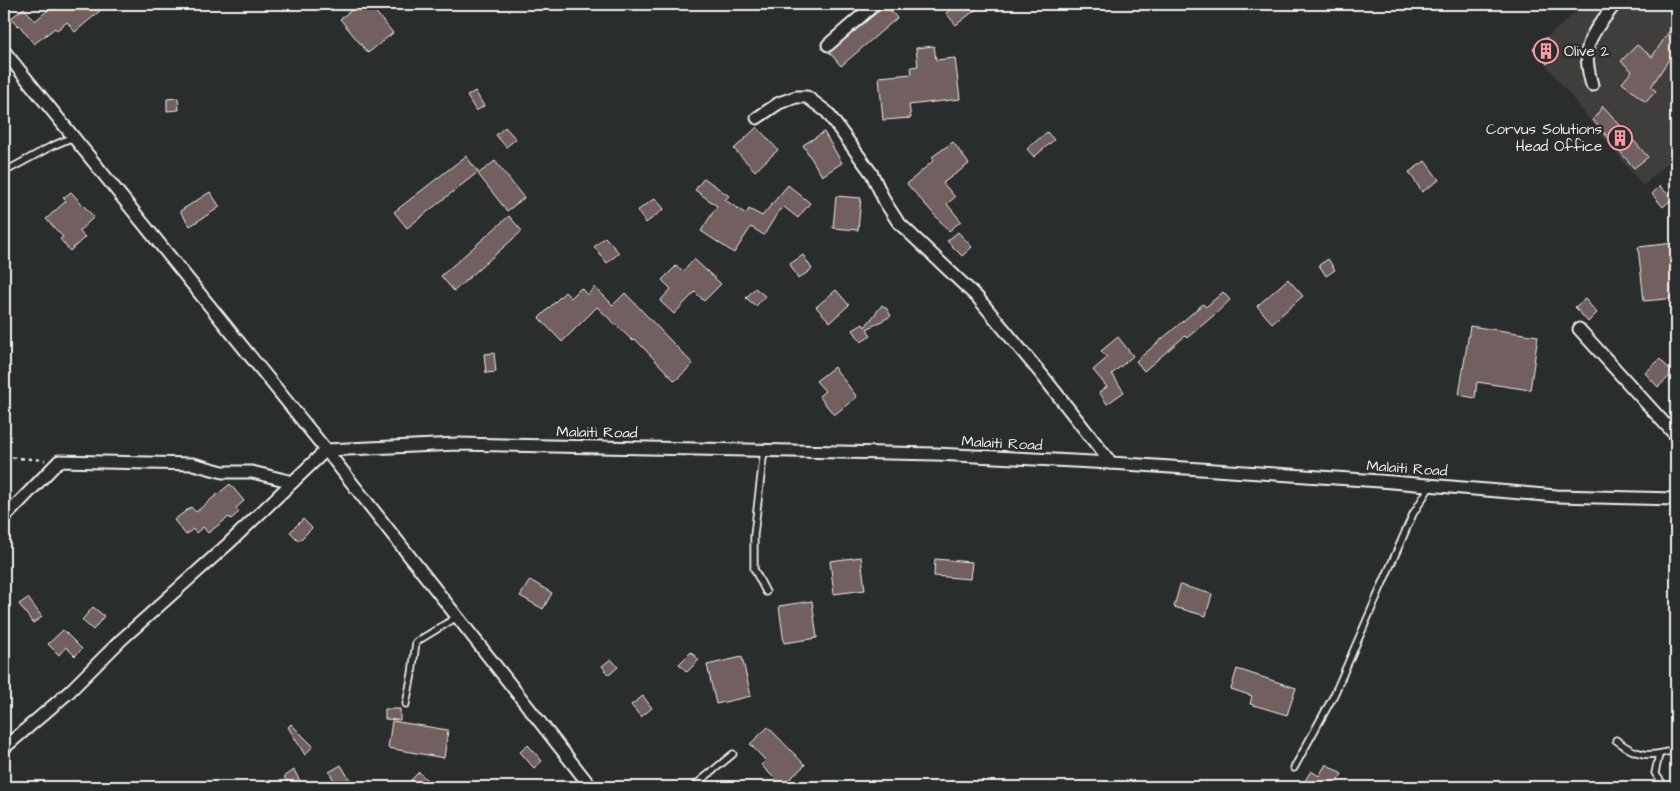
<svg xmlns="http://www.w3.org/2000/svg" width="1680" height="791" font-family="'Architects Daughter',sans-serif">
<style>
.built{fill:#403c3d}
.building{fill:#725f5f;stroke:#f4f1e8}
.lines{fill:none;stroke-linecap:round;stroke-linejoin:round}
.service-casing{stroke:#f4f1e8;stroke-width:9}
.minor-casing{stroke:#f4f1e8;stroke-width:15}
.path{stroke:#f4f1e8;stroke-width:2.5;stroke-dasharray:4 4;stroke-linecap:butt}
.service{stroke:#2a2d2e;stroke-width:5.5}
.minor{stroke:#2a2d2e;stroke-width:11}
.labels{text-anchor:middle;stroke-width:5;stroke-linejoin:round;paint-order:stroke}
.poi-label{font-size:15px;fill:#f4f1e8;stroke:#2a2d2e;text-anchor:start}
.street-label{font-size:15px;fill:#f4f1e8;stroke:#2a2d2e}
</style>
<rect width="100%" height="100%" fill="#2a2d2e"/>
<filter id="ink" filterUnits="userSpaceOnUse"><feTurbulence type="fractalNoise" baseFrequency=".02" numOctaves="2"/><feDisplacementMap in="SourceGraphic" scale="10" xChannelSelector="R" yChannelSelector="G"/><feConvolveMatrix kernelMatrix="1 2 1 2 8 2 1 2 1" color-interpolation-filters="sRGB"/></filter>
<g filter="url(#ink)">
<path class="built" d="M1585 4H1676V154L1643 186 1533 49Z"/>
<g class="building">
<path d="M55 4H108L75 32 67 22 57 30 55 28 34 44 19 25 18 26 11 18 24 8 35 21Z"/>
<path d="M359 4H369L393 33 368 53 340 19Z"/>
<path d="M882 4H885L897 18 841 66 829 52 880 10Z"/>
<path d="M957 4H983L956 25 946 13Z"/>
<path d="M1676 21V60L1671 56 1651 87 1656 91 1646 102 1622 83 1632 71 1621 61 1637 45 1652 57Z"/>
<path d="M1546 37 1558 53 1547 64 1533 49Z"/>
<path d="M934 46 936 60 955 58 960 99 909 105 911 118 883 120 879 77 912 74 911 67 918 66 916 48Z"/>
<path d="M475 91 484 106 476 111 467 96Z"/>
<path d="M178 98 179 110 167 111V99Z"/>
<path d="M1603 106 1648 157 1634 168 1593 120Z"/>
<path d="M505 127 516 139 506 147 496 135Z"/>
<path d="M757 127 778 150 755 171 734 149Z"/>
<path d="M824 132 842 163 822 176 803 145Z"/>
<path d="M1047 132 1054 140 1034 157 1027 149Z"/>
<path d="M953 142 969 164 943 183 955 197 947 204 961 221 949 231 907 184 934 160 932 157Z"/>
<path d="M466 156 478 172 407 228 394 212Z"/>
<path d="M495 161 524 198 507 211 478 174Z"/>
<path d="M1425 161 1439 180 1422 192 1409 172Z"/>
<path d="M704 178 729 196 725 200 746 214 749 209 762 216 788 185 810 203 798 218 784 207 781 210 780 209 764 235 751 227 734 253 701 231 717 206 695 190Z"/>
<path d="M1660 186 1672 199 1663 207 1652 194Z"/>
<path d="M71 192 94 217 79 231 85 237 70 251 60 239 63 237 46 219 66 201 63 198Z"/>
<path d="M210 192 220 207 190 226 180 211Z"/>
<path d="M836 196 861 198 858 230 833 228Z"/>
<path d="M655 198 664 209 646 223 637 211Z"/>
<path d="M509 216 522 231 454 291 441 276Z"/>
<path d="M958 232 972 247 962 256 947 241Z"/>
<path d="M605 237 619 253 607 263 594 247Z"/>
<path d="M1674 243 1676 264V298L1644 301 1638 247Z"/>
<path d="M803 255 812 269 798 279 790 264Z"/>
<path d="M694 259 721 284 704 301 695 292 674 314 660 301 671 289 662 280 676 266 683 272Z"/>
<path d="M1328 259 1335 270 1326 276 1319 265Z"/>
<path d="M1288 279 1303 296 1272 323 1257 306Z"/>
<path d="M595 287 613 305 625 293 693 364 675 381 635 339 633 341 597 307 562 342 539 318 565 292 571 298 581 288 587 295Z"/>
<path d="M755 288 765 296 756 306 746 298Z"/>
<path d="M836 290 849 305 830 322 816 307Z"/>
<path d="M1223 292 1230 300 1213 316 1187 338 1185 336 1144 371 1136 361 1203 304 1206 307Z"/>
<path d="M1585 299 1597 313 1588 322 1575 307Z"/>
<path d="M882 305 887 309 891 316 867 329 871 336 861 342 853 330 863 324 865 327Z"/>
<path d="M1470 326 1538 336 1530 390 1477 382 1475 398 1459 395Z"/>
<path d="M1118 337 1133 356 1112 374 1124 392 1107 404 1099 392 1107 387 1093 370 1107 358 1101 351Z"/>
<path d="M494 353 496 372 486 373 484 354Z"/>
<path d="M1660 359 1673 373 1658 387 1645 373Z"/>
<path d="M834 367 857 397 834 415 819 396 825 391 816 381Z"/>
<path d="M230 484 244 501 236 508 239 512 231 519 229 517 208 533 203 527 196 533 193 529 186 535 174 520 191 507 196 512Z"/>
<path d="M303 519 312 528 299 541 290 532Z"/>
<path d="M861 557 865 590 834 594 830 561Z"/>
<path d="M935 559 972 562 970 579 934 576Z"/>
<path d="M530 580 552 593 543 609 520 596Z"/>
<path d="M1180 585 1212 594 1206 616 1174 607Z"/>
<path d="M28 598 42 617 33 623 19 604Z"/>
<path d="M812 601 817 638 784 643 779 606Z"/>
<path d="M93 607 104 616 93 630 82 620Z"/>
<path d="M63 630 82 649 75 656 66 647 59 655 48 644Z"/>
<path d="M691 652 699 660 687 672 679 664Z"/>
<path d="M742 657 751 696 716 704 707 665Z"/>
<path d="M611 659 618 667 609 675 602 666Z"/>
<path d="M1237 669 1296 688 1287 715 1250 704 1252 696 1231 689Z"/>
<path d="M643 696 652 708 641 717 631 705Z"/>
<path d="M385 709H400V720L385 719Z"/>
<path d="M392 721 448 730 444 758 388 748Z"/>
<path d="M291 724 313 746 305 755 288 727Z"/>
<path d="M768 727 805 765 782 786 761 765 766 761 750 744Z"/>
<path d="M528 745 542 761 534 768 520 752Z"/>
<path d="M1326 764 1342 774 1334 786 1337 787H1301L1311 771 1319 776Z"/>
<path d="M341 765 354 787H338L329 772Z"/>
<path d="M294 770 303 787H291L284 777Z"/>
<path d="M419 772 434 787H404Z"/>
</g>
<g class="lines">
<defs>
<g id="service">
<path d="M4 172 50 147 73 137"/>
<path d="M764 450 754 535V569L766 592"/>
<path d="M406 704 412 674 416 642 457 617"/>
<path d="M1616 740C1637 757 1651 758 1676 749"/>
<path d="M1659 755 1655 773 1665 787"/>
<path d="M1294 768 1334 695 1413 514 1431 485"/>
<path d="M693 787 733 754"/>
</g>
<g id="minor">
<path d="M828 45 875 4"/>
<path d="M4 51 326 450 591 787"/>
<path d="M1592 85C1580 43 1591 36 1615 4"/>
<path d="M757 118 779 103 796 97H807L827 112 872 174 885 202 898 222 978 298 1042 375 1111 463"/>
<path d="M1579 329 1676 436"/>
<path d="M326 450 457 444 936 454 1111 463 1380 481 1557 496 1676 499"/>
<path d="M4 518 59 461 193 464 223 472H252L293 482"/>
<path d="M4 748 69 692 121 640 228 544 326 450"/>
</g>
</defs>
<use href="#service" class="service-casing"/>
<use href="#minor" class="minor-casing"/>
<path class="path" d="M4 457 45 460"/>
<use href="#service" class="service"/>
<use href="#minor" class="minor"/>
</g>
</g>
<defs>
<symbol id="building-ring" viewBox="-11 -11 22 22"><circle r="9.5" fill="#2a2d2e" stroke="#ff9aa2" stroke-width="1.5"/><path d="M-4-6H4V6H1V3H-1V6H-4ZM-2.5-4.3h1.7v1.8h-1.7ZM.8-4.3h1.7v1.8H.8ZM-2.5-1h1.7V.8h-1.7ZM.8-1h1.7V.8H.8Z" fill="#ff9aa2"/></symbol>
</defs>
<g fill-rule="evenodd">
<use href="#building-ring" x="1532" y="37" width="28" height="28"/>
<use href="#building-ring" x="1606" y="124" width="28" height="28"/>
</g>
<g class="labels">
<g class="poi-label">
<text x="1564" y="56">Olive 2</text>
<text x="1602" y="134" text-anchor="end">Corvus Solutions<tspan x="1602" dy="17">Head Office</tspan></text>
</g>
<g class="street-label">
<text transform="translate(597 432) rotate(1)" y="5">Malaiti Road</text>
<text transform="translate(1002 443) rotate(3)" y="5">Malaiti Road</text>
<text transform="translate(1407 468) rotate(4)" y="5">Malaiti Road</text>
</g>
</g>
<rect width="1680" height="791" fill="none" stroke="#2a2d2e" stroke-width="20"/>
<rect x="10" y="10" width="1660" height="771" fill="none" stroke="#f4f1e8" stroke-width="2" filter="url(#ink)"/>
</svg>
